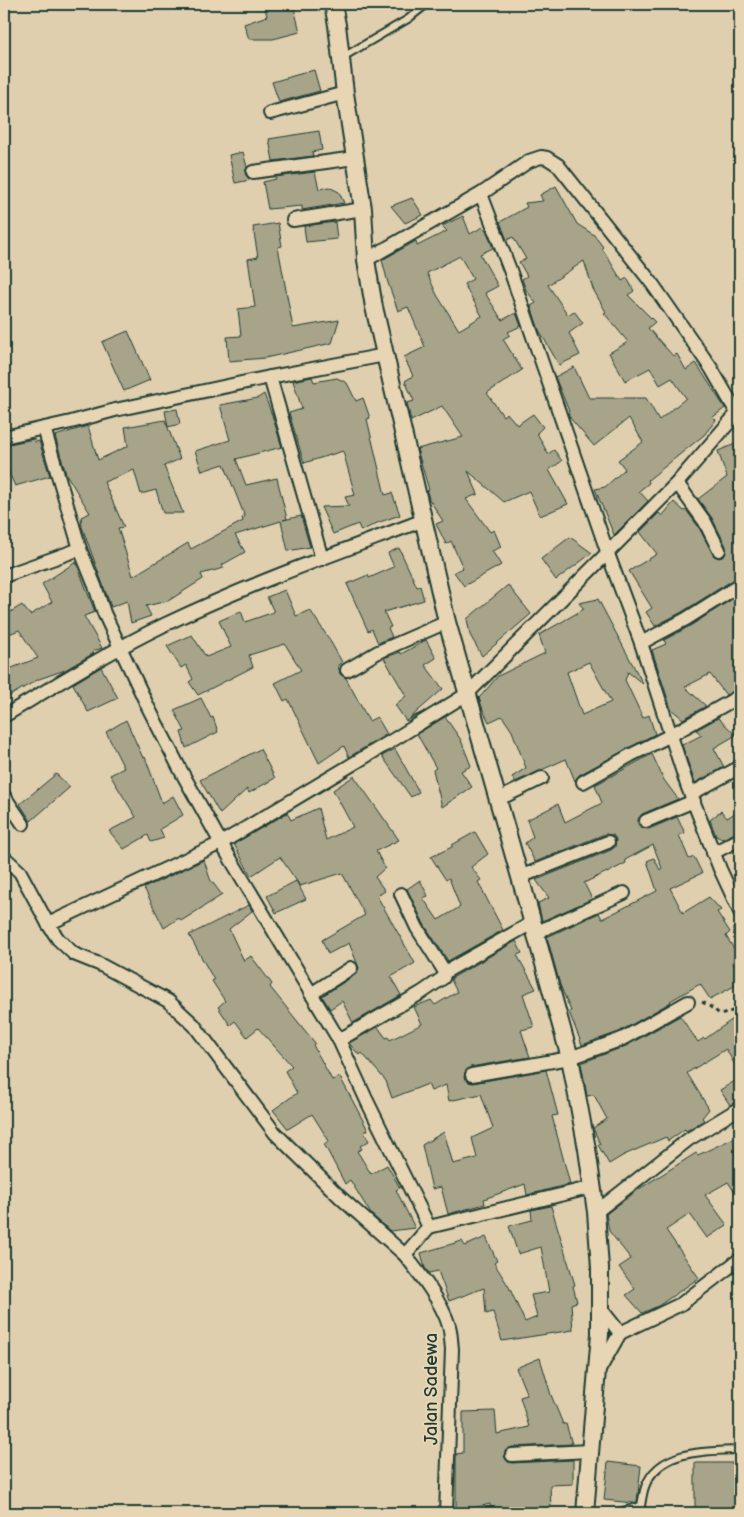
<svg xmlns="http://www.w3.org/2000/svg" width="744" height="1517" font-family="'Balsamiq Sans',sans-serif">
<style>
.building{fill:#a7a48a;stroke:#1f3d34;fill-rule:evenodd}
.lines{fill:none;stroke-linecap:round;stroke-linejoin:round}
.service-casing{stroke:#1f3d34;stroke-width:10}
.minor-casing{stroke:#1f3d34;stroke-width:16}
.tertiary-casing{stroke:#1f3d34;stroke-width:20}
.path{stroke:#1f3d34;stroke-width:3;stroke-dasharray:4 4;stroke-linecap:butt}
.service{stroke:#e8d5b3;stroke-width:6}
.minor{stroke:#e8d5b3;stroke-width:12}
.tertiary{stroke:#e8d5b3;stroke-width:16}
.labels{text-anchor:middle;stroke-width:4;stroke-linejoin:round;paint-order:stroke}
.street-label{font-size:18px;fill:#1f3d34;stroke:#e8d5b3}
</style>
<rect width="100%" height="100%" fill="#e0cfae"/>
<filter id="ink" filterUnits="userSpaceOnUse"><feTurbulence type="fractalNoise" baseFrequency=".02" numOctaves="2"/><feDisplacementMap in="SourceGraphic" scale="10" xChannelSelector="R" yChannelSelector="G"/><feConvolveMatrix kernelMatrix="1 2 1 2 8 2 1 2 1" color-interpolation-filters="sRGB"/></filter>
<g filter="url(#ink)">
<g class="building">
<path d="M264 4H293L300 32 273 39H249L244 24 267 16Z"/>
<path d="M314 70 320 91 279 102 272 82Z"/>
<path d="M319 131 322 150 312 152 313 156 273 161 269 139Z"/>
<path d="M243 152 247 167 245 174 250 180 235 183 229 155Z"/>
<path d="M315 172 319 189 329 187 339 192 344 203 302 210V206L268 209 263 182 276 179 275 177Z"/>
<path d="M556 186 577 224 594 235 603 247 602 248 622 281 627 278 634 291 628 295 655 322 648 328 673 356 677 354 686 370 696 363 725 408 713 417 716 420 704 435 648 480 649 483 639 491 648 501 614 535 595 489 605 487 625 469 618 460 643 442 629 418 594 446 570 418 568 412 569 411 555 377 574 367 589 398H646L659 420 686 398 672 378 660 385 650 368 625 381 609 353 628 342 604 313 606 312 593 289 584 261 548 285 568 315 574 311 583 323 569 333 580 355 559 365 539 330 531 306 536 303 526 290 522 279 527 276 519 262 526 259 513 237 507 240 500 222 527 207 525 203 543 201 540 195Z"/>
<path d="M412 198 423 215 405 223 391 206Z"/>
<path d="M463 216 470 234 483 227 486 230 493 248 480 254 498 286 485 293 502 320 516 313 521 326 508 332 510 335 503 339 522 370 487 393 503 416 507 413 517 425 533 414 543 427 537 433 548 454 554 450 562 461 549 470 568 504 540 516 529 491 504 502 468 471 478 494 466 499 490 532 494 530 501 547 492 551 501 565 464 586 454 572 463 568 451 541 446 544 436 524 443 521 429 499 427 491 429 490 417 449 463 437 442 406 411 421 407 403 414 401 405 381 413 376 404 357 425 347 408 307 398 311 388 283 382 260 416 241 417 246 447 231 442 226ZM460 256 473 279 464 284 482 316 459 330 437 295 427 273Z"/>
<path d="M335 222 337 239 306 242 304 226Z"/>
<path d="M278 223 282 246 278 247 293 328 339 320 332 343 265 358 229 361 227 337 241 336 238 309 255 307 248 259 258 257 253 227Z"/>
<path d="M128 331 150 380 124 391 102 342Z"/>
<path d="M312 377 314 382 337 378 347 383 356 401 363 398 370 418 367 419 385 495 392 493 400 515 377 523 361 531 358 524 333 534 321 507 349 506 345 497 355 495 343 451 304 463 289 413 302 409 293 381Z"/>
<path d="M264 394 272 415 282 447 236 459 246 485 277 478 287 519 283 520 301 516 310 547 288 551 281 521 235 535 245 552 222 565 224 568 201 574 203 579 168 601 146 606 151 616 131 623 127 601 111 607 82 527 81 517 90 513 66 474 55 436 88 426 98 460 128 446 125 427 165 420 180 459 164 466 183 513H163L156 490 141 494 134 470 104 482 124 527 118 528 133 576 188 543 191 549 243 521 242 518 245 517 224 464 202 471 195 451 230 440 220 405 258 398Z"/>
<path d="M177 409 180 424 168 427 165 411Z"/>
<path d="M34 439 35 442 39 441 50 476 15 486 4 462V445Z"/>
<path d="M735 444 740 456V577L736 578 682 612 655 626 646 612 652 608 629 571 657 554 640 532 659 513 662 516 674 502 684 511 686 510 698 526 714 556 719 558 725 555 726 546 712 518 698 499 727 477 718 451Z"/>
<path d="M570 537 592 553 556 580 541 559Z"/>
<path d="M399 548 417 587 420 586 424 600 384 612 391 627 388 628 392 637 378 643 372 629 368 631 347 584 368 575 369 578 394 567 388 553Z"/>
<path d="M76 562 95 612 84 616 102 648 93 651 94 653 65 670 39 679 4 699V671L38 658 19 630 4 636V616L22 605 30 615 52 602 42 584Z"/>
<path d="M508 585 531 614 482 656 470 635 467 619Z"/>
<path d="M285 590 296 616 310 610 329 639 342 662 338 665 340 674 346 678 369 721 377 717 387 734 349 757 344 746 319 763 288 699 284 701 275 683 301 670 285 644 249 655 253 667 198 695 189 682 193 679 186 665 181 668 167 646 192 635 206 657 231 647 219 621 241 611 245 622 274 612 267 597Z"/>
<path d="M740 594V688L726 695 710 674 685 687 706 706 683 719 671 709 652 650 666 644 664 640 690 626Z"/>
<path d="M598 599 643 684 628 672 625 680 643 718 649 715 655 734 579 775 575 781 566 759 515 782 512 777 526 768 512 731 502 716 489 722 483 710 479 698 498 676 545 653 539 635 584 609 579 603ZM589 662 611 702 582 715 567 672Z"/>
<path d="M426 640 436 658 425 665 443 689 410 718 425 711 406 721 395 705 406 696 384 658 400 652 401 654Z"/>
<path d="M101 667 118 698 88 712 73 684Z"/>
<path d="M201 698 211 718 213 717 218 732 186 748 181 732 185 731 174 710Z"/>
<path d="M445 717 461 740 471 766 461 771 472 787 442 807 433 770 436 768 417 734Z"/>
<path d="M718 718 736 735 714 748 724 767 695 783 682 745 702 735 696 730Z"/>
<path d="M126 720 143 758 145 757 162 803 173 796 183 815 160 829 164 838 151 842 148 835 124 849 109 831 136 817 110 775 124 768 106 732Z"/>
<path d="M260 749 275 778 249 793 247 789 220 814 200 780Z"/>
<path d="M395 749 419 792 411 797 382 756Z"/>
<path d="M652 754 664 780 678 799 642 814 638 819V824L641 828 649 829 677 817 685 833 679 835 689 859 694 857 702 873 670 888 683 913 709 897 721 910 717 912 730 932 726 936 739 957 732 962 740 975V983L710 999 700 984 670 1001 671 1002 619 1032 582 1045 569 1012 571 1011 560 985 547 937 599 913 602 919 657 891 647 861 654 858 660 870 662 868 653 845 625 860 626 863 607 873V872L584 883 592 899 542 921 538 903 549 898 536 880 611 850 615 847 616 839 613 835 605 834 535 862 525 843 533 837 527 820 558 804 565 822 602 803 595 785Z"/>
<path d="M56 774 70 787 31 821 20 804Z"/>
<path d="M354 776 399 840 376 851 385 868 375 877 385 891 377 896 415 963 391 977 401 995 353 1023 342 1001 330 1009 322 996 355 975 359 968 349 943 328 954 322 940 365 915 342 873 300 886 280 857 251 876 234 844 287 813 291 820 318 808 326 840 353 827 333 790Z"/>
<path d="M740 810V831L722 839 716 836 710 820 721 811 727 818Z"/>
<path d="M475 832 488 854 471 867 481 880 478 882 503 930 448 961 424 924 407 889 420 880 428 896 423 898 438 920 460 907 449 878 446 880 431 857 452 847V845Z"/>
<path d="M204 860 210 879 222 895 181 921 179 918 164 928 144 888Z"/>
<path d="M296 881 306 899 276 913 267 896Z"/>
<path d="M249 905 252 911 229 929 244 961 251 956 272 984 270 987 315 1043 313 1045 332 1080 340 1077 368 1130 364 1132 369 1141 360 1146 362 1149 357 1151 371 1174 387 1165 400 1188 396 1190 415 1228 390 1231 371 1214 350 1180 345 1184 324 1144 329 1141 312 1114 288 1129 273 1110 297 1093 285 1071 292 1066 258 1028 247 1037 235 1021 230 1025 218 1007 225 1001 212 981 214 980 189 935Z"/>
<path d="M516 941 522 953 517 955 536 989 523 994 534 1027 521 1030 530 1057 470 1067 465 1072 464 1077 469 1082 473 1083 546 1070 558 1115 552 1116 570 1184 527 1195 525 1184 484 1199 485 1204 448 1214 441 1187 432 1189 422 1145 444 1132 453 1164 477 1158 472 1138 493 1128 481 1094 449 1101 446 1085 431 1091 428 1084 392 1098 386 1081 362 1053 359 1055 349 1043 378 1027 386 1038 388 1037 390 1040 422 1024 414 1007 431 1000 435 1005 457 992 451 980 452 978Z"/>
<path d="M740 1014V1074L726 1049 687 1073 709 1109 702 1118 704 1120 686 1131 685 1129 668 1141 666 1137 624 1155 609 1164 598 1145 600 1144 593 1128 607 1119 594 1095 587 1096 581 1063 626 1046 680 1016 698 1042 704 1038 705 1039Z"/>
<path d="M740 1078V1100L730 1105 720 1090Z"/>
<path d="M740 1135V1147L734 1151 740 1159V1200L728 1182 705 1195 727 1225 707 1238 690 1214 666 1230 699 1278 658 1306 642 1313 626 1295 635 1289 619 1267 631 1259 609 1231 606 1214 639 1189 696 1153 698 1155Z"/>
<path d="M551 1206 575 1285 573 1286 577 1302 571 1304 573 1330 502 1341 493 1312 486 1314 484 1288 449 1301 438 1271 429 1273 425 1268 421 1253 462 1241 465 1246 486 1237 497 1261 494 1263 509 1287 525 1322 537 1317 531 1295 549 1292 546 1275 541 1247 518 1254 509 1226 532 1220 531 1210Z"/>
<path d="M540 1358 551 1395 563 1424H566L572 1444 512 1447 505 1451 504 1456 508 1462 512 1463 573 1460V1484L550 1485 551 1510 491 1511 490 1504 456 1512V1454L463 1453V1412L495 1411 497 1434 529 1427 520 1397 527 1395 516 1368Z"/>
<path d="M608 1462 641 1466 637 1502 633 1503 604 1500Z"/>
<rect x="695" y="1463" width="45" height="50"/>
</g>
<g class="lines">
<defs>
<g id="service">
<path d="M343 57 408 19 427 4"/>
<path d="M641 1506C642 1500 643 1493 645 1487 659 1449 707 1451 740 1450"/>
<path d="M615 1513 641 1506 643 1513"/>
</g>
<g id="minor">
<path d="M270 113 345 93"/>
<path d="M253 172 355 158"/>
<path d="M481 194 510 270 608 554 641 643 687 785 720 869 740 912"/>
<path d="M293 220 363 209"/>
<path d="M366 260 481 194 529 161 541 157 547 158 558 165 651 282 711 368 740 418"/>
<path d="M270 377 322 559"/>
<path d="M44 428 80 549 95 586 104 613 149 709 181 771 221 843 339 1040 367 1101 429 1227 593 1187"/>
<path d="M4 437 71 422 115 410 270 377 385 355"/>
<path d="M677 483 705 522 719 550"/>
<path d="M4 576 80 549"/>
<path d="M641 643 686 619 740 585"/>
<path d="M347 670 378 652 447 622"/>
<path d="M4 716C57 684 110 651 166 624 249 584 337 553 424 520"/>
<path d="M583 782 631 755 671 735 740 696"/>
<path d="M691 794 740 767"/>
<path d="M4 796 23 824"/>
<path d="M499 799 542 778"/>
<path d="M646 821 694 801"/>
<path d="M713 853 740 839"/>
<path d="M4 857 20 872 48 924 58 939 74 954 99 964 168 1001 194 1025 275 1133 341 1198 405 1255"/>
<path d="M520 877 608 842"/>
<path d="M401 894 417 928 445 972 532 923"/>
<path d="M48 924 221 843 393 740 467 694 677 483 740 410"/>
<path d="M535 933 624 893"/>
<path d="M311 994 351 968"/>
<path d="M339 1040 421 993 443 978 445 972"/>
<path d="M472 1075 570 1058 622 1039 688 1002"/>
<path d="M596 1212 689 1139 740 1108"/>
<path d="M429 1227 405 1255C420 1274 442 1302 449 1326 451 1333 451 1341 452 1349L446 1513"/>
<path d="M601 1309 620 1333"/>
<path d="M598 1372 620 1333 681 1304 740 1259"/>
<path d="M512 1455 589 1451"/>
</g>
<path id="tertiary" d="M333 4 337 25 345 93 363 209 366 260 374 307 447 622 520 877 570 1058 587 1149 596 1212 600 1268V1334L585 1513"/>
</defs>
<use href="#service" class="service-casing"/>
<use href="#minor" class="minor-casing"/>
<use href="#tertiary" class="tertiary-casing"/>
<path class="path" d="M702 1002 708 1005 721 1015 740 1008"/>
<use href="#service" class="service"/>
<use href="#minor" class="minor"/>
<use href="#tertiary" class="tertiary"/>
</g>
</g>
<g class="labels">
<g class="street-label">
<text transform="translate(431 1389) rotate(-90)" y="6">Jalan Sadewa</text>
</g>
</g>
<rect width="744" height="1517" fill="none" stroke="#e8d5b3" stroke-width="20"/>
<rect x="10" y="10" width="724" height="1497" fill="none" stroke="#1f3d34" stroke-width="2" filter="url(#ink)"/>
</svg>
